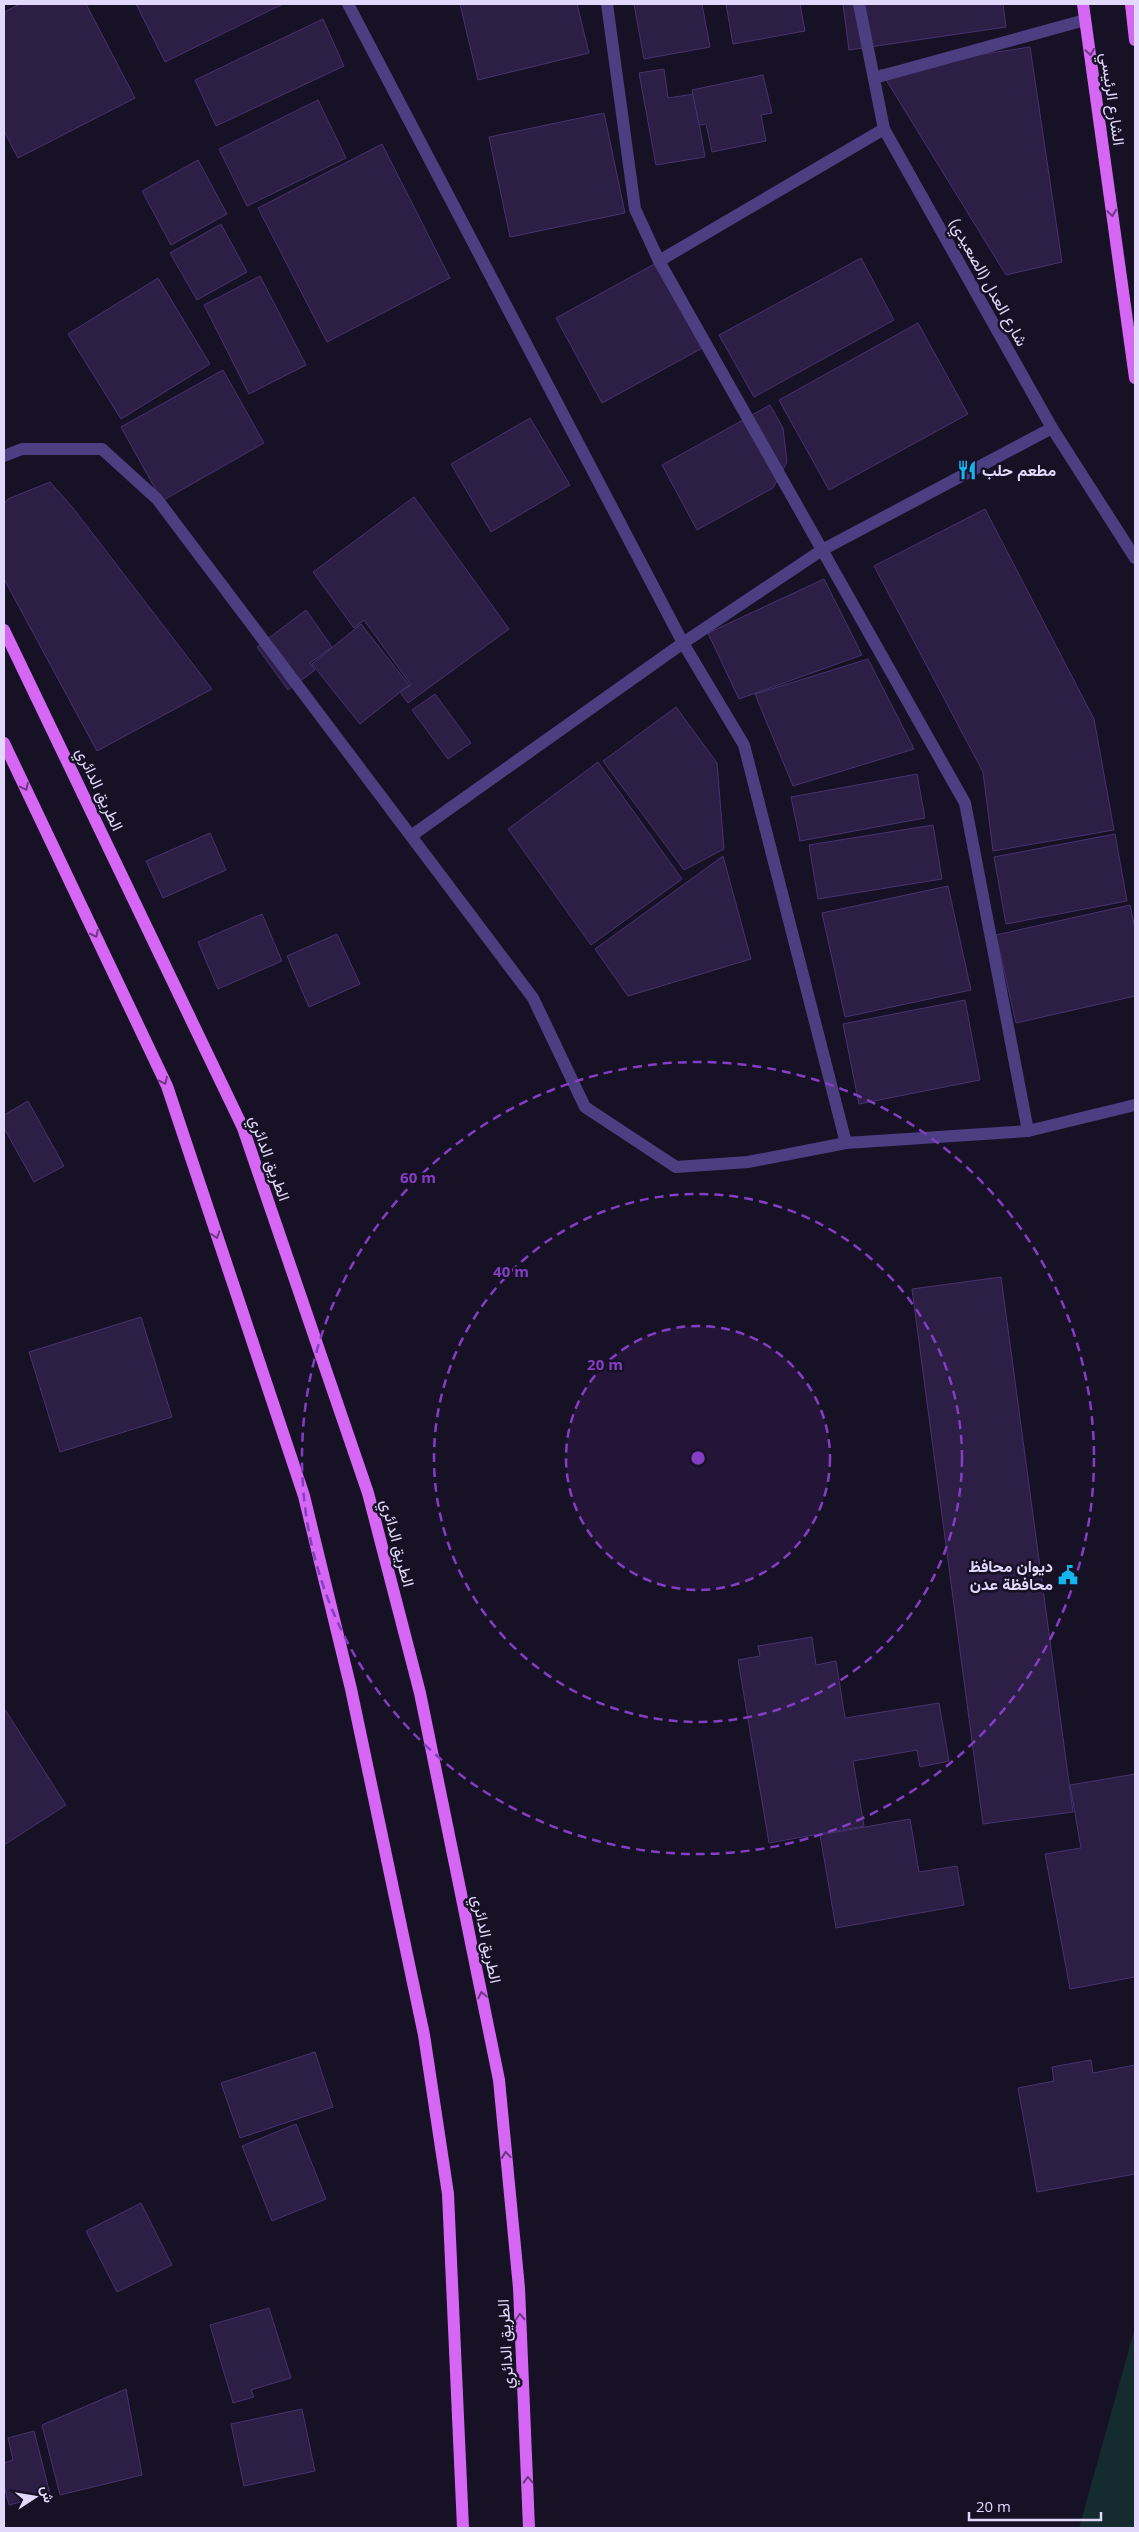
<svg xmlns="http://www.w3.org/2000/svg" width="1139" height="2532" font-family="'Open Sans',Vazirmatn,sans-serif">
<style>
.green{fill:#142b2f}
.building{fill:#2c1e45;stroke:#48326f}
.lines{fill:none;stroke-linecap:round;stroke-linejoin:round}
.minor{stroke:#4c3f81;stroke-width:12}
.major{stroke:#d667f4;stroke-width:12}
.oneway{stroke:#6d3882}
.ring{fill:none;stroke:#853dc5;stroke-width:2.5;stroke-dasharray:9 6}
.labels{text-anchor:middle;stroke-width:5;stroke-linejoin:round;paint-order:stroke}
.street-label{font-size:16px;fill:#e2d8fc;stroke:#171125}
.poi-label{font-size:16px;font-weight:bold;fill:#e2d8fc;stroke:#171125;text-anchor:start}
.centre{fill:#853dc5;stroke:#171125;stroke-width:2.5}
.ring-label{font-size:15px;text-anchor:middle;font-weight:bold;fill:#853dc5;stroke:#171125;stroke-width:5;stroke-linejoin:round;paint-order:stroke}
</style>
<rect width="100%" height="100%" fill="#171125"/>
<path class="green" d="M1135 2330V2528H1079L1134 2331Z"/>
<g class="building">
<path d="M20 4H86L135 98 18 158 4 131V12Z"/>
<path d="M136 4H283L165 62Z"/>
<path d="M460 4H577L589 53 478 80Z"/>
<path d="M634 4H702L710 47 644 59Z"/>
<path d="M726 4H800L805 31 733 44Z"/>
<path d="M843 4H1003L1006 27 849 50Z"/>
<path d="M323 19 344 66 216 126 195 80Z"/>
<path d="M1030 47 1062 262 1006 275 880 70Z"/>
<path d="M664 69 668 98 694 94 705 157 656 165 639 73Z"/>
<path d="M763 75 772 113 761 115 766 141 712 152 706 124 699 125 692 90Z"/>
<path d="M318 100 346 158 247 206 219 149Z"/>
<path d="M604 113 625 213 510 237 489 137Z"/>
<path d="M382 144 450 278 327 342 258 208Z"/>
<path d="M198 160 227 214 171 245 142 191Z"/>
<path d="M221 224 247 272 197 300 170 253Z"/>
<path d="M861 258 894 320 754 397 719 335Z"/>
<path d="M660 261 706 346 602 403 556 318Z"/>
<path d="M260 276 306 365 249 394 204 305Z"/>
<path d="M158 278 210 364 121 419 68 334Z"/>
<path d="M918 323 968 414 829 490 779 400Z"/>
<path d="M223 370 264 443 162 501 121 427Z"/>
<path d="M770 405 783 428 787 462 773 488 697 530 662 465Z"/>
<path d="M530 418 570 485 491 532 451 464Z"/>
<path d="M50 482 73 508 212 689 97 751 4 579V504L8 499Z"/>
<path d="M414 497 509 629 408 703 400 692 411 685 364 620 354 628 313 572Z"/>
<path d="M985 509 1094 719 1114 830 993 851 983 772 874 566Z"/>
<path d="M824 579 862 655 739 699 708 633Z"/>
<path d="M306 610 332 647 310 663 315 670 288 690 257 647Z"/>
<path d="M361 624 409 685 360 724 312 664Z"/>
<path d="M868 659 914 749 793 786 755 694Z"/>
<path d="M435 694 471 743 448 759 412 710Z"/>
<path d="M676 707 717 763 724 849 684 870 603 761Z"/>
<path d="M598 762 682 879 591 945 508 829Z"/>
<path d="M917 774 925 818 800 841 791 797Z"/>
<path d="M933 825 942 879 818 899 809 845Z"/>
<path d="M210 833 226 870 163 898 146 861Z"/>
<path d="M1115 834 1127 901 1006 924 994 857Z"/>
<path d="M723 856 751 959 628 996 595 949Z"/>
<path d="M948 886 971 990 845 1017 822 913Z"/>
<path d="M1130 905 1135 929V996L1016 1023 996 935Z"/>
<path d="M262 914 282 961 218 989 198 942Z"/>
<path d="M337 934 360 984 309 1007 287 956Z"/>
<path d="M965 1000 980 1080 859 1104 843 1024Z"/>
<path d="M28 1101 64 1166 34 1182 4 1128V1115Z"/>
<path d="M1001 1277 1073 1812 983 1824 912 1289Z"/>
<path d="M141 1317 172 1417 60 1452 29 1352Z"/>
<path d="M812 1637 816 1665 836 1661 845 1718 939 1703 949 1761 920 1767 917 1750 853 1761 864 1826 769 1843 738 1660 760 1656 758 1646Z"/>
<path d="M4 1708 66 1805 4 1845Z"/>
<path d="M1135 1774V1977L1070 1989 1045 1854 1081 1848 1070 1785Z"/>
<path d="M910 1819 919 1872 957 1866 964 1905 836 1928 820 1835Z"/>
<path d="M315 2052 333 2107 240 2138 221 2083Z"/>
<path d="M1091 2060 1093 2073 1135 2065V2174L1037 2192 1018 2088 1054 2081 1052 2067Z"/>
<path d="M296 2124 326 2199 272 2221 242 2146Z"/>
<path d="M141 2203 172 2265 117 2292 86 2231Z"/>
<path d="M269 2308 291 2378 251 2390 254 2397 233 2403 210 2325Z"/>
<path d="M126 2389 142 2475 60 2495 42 2425Z"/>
<path d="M302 2409 315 2471 244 2486 231 2424Z"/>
<path d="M34 2431 50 2494 9 2505 4 2485V2463L13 2460 8 2438Z"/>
</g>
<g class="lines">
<g class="minor">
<path d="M348 4 683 643 744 745 846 1143"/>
<path d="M607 4 635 209 659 261 965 803 1028 1131"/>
<path d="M859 4 884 129 1052 428 1135 558"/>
<path d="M874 78 1085 20"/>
<path d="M659 261 884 129"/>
<path d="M4 456 22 449H102L157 499 533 998 585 1107 676 1167 748 1162 846 1143 1028 1131 1135 1105"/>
<path d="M411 836 683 643 822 550 1052 428"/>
</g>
<g class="major">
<path d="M1083 4 1135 378"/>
<path d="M1131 4 1135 40"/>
<path d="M4 630 243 1128 368 1493 420 1693 499 2080 519 2288 529 2528"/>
<path d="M4 743 167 1086 304 1496 351 1689 424 2035 448 2194 463 2528"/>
</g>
</g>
<defs><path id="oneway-chevron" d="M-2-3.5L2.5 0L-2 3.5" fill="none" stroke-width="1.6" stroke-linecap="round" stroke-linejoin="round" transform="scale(1.25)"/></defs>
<g class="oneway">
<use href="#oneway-chevron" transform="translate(1090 52) rotate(82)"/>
<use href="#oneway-chevron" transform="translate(1112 213) rotate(82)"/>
<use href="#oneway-chevron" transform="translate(25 787) rotate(65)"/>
<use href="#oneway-chevron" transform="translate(95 934) rotate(65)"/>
<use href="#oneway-chevron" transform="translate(164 1081) rotate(65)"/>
<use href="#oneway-chevron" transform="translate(216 1235) rotate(72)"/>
<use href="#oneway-chevron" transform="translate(482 1995) rotate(-102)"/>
<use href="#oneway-chevron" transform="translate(506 2155) rotate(-95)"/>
<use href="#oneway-chevron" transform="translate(520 2317) rotate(-93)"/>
<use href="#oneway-chevron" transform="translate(528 2480) rotate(-92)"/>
</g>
<circle cx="698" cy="1458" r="132" fill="#853dc5" fill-opacity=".12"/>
<g class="ring">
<circle cx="698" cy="1458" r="132"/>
<circle cx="698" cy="1458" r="264"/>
<circle cx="698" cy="1458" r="396"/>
</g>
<defs>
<symbol id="restaurant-bare" viewBox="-9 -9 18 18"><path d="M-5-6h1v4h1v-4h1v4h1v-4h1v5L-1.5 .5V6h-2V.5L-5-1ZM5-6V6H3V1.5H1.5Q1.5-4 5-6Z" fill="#12b5ee" stroke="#171125" stroke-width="2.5" paint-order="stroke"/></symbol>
<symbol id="civic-bare" viewBox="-9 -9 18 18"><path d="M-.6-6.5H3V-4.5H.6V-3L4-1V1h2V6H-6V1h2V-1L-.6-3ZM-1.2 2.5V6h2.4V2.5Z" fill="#12b5ee" stroke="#171125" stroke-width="2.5" paint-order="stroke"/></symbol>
</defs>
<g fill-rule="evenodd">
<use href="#restaurant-bare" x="953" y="456" width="28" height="28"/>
<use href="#civic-bare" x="1054" y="1561" width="28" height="28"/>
</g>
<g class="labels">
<g class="street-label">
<text transform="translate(1113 99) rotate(82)" y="6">الشارع الرئيسي</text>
<text transform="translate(989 282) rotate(61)" y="6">شارع العدل (الصعيدي)</text>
<text transform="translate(100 789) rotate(65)" y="6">الطريق الدائري</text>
<text transform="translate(270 1158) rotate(70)" y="6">الطريق الدائري</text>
<text transform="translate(398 1543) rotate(75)" y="6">الطريق الدائري</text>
<text transform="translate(487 1939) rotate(78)" y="6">الطريق الدائري</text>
<text transform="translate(505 2344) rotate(-93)" y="6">الطريق الدائري</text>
</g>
<g class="poi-label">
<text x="982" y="476">مطعم حلب</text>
<text x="1053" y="1572" text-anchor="end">ديوان محافظ<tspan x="1053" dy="18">محافظة عدن</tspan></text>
</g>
</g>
<circle cx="698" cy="1458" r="8" class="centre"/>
<g class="ring-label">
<text x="418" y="1183">60 m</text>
<text x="511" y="1277">40 m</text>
<text x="605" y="1370">20 m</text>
</g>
<rect width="1139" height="2532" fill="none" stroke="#e2d8fc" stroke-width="10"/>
<g transform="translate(35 2497) rotate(78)" stroke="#171125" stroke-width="4" paint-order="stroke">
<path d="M0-4L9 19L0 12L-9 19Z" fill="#e2d8fc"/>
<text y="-8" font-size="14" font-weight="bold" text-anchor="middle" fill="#e2d8fc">ش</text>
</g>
<path d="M969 2512v8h132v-8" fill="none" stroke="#e2d8fc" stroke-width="2.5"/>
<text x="976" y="2512" font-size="15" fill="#e2d8fc" stroke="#171125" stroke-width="4" paint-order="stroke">20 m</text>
</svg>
